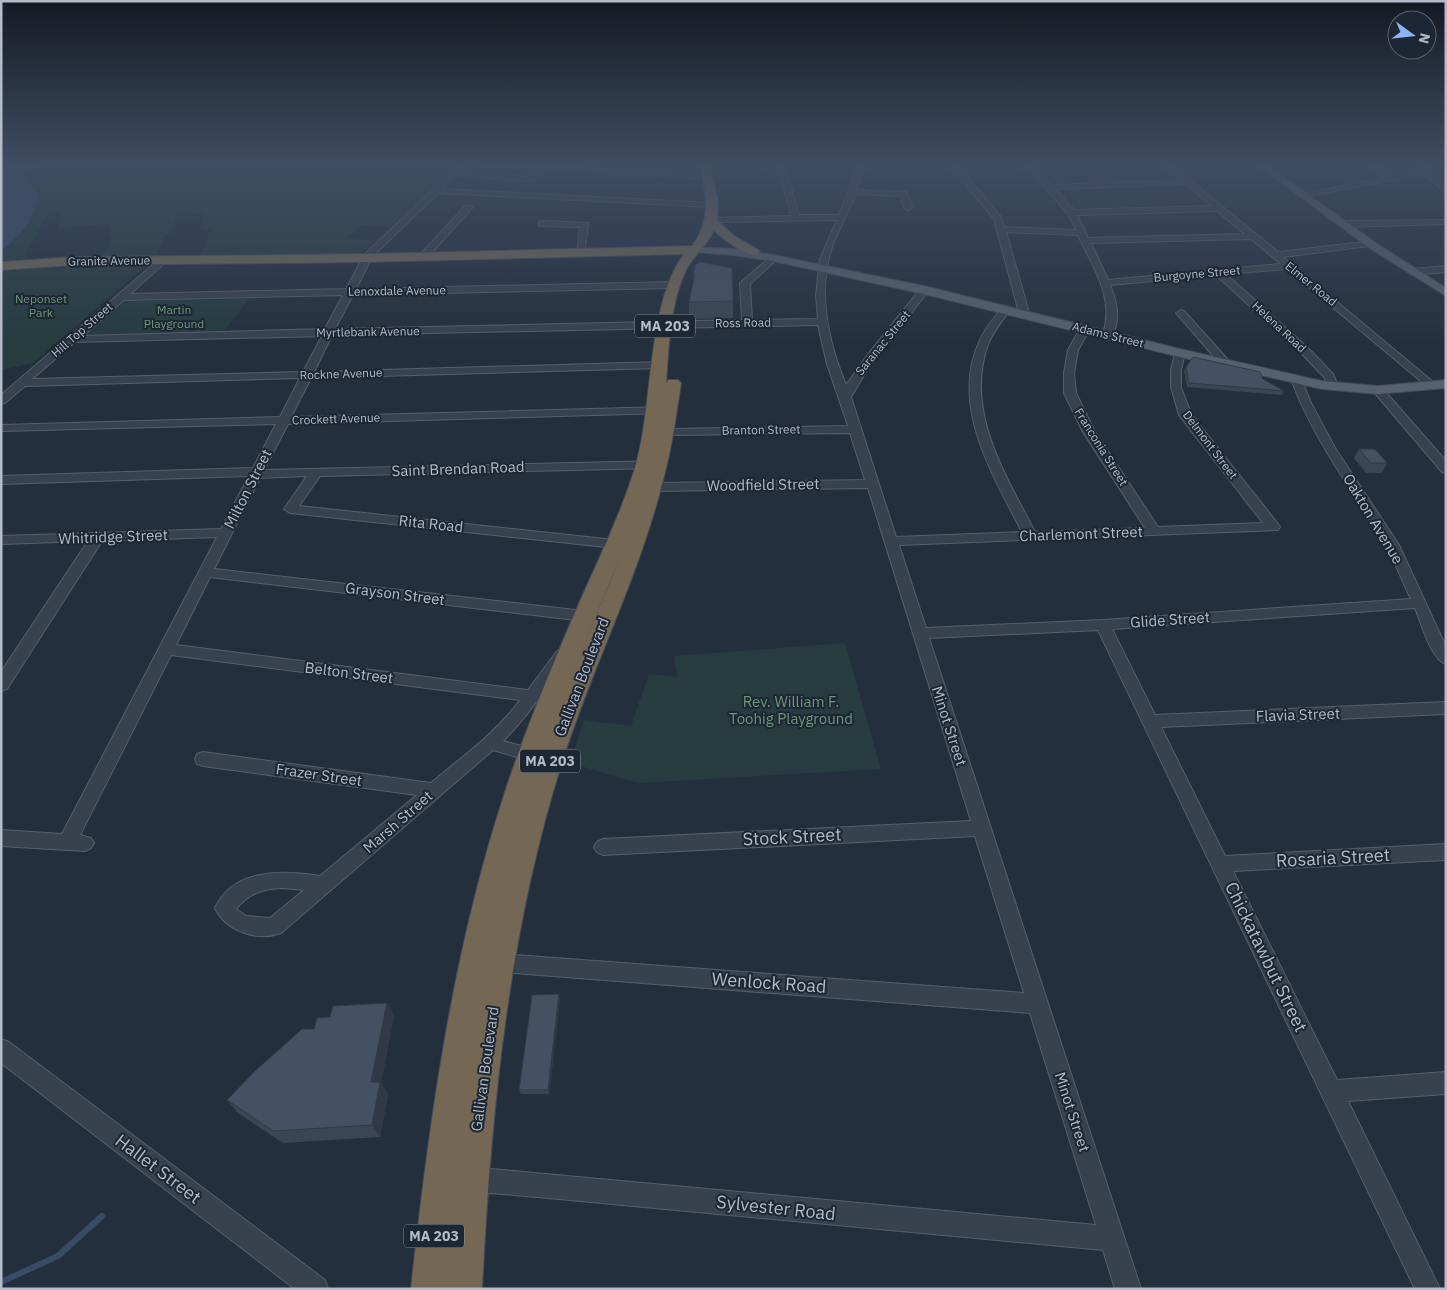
<svg xmlns="http://www.w3.org/2000/svg" width="1447" height="1290" font-family="'IBM Plex Sans',sans-serif">
<style>
.green{fill:#263c3f}
.water{fill:#394c67}
.lines{fill:none;stroke-linecap:round;stroke-linejoin:round}
.stream{stroke:#394c67;stroke-width:6}
.minor-casing{stroke:#565f6c;stroke-width:2}
.major-casing{stroke:#414a57;stroke-width:2}
.highway-casing{stroke:#434c59;stroke-width:2}
.minor{fill:#38414e;fill-rule:evenodd}
.major{fill:#56606e;fill-rule:evenodd}
.highway{fill:#746855;fill-rule:evenodd}
.wall{fill:#3b4654}
.shaded-wall{fill:#303945}
.building{fill:#455162;stroke:#303945}
.labels{text-anchor:middle;stroke-width:4;stroke-linejoin:round;paint-order:stroke}
.far-street-label{font-size:12px;fill:#b4bcc9;stroke:#1d2633}
.far-park-label{font-size:12px;fill:#6b9a76;stroke:#1d2633}
.shield{fill:#1d2633;stroke:#878f9c;stroke-width:1}
.shield-label{font-size:14px;font-weight:bold;fill:#b4bcc9}
.street-label{font-size:15px;fill:#b4bcc9;stroke:#1d2633}
.park-label{font-size:15px;fill:#6b9a76;stroke:#1d2633}
.near-street-label{font-size:18px;fill:#b4bcc9;stroke:#1d2633}
</style>
<rect width="100%" height="100%" fill="#242f3e"/>
<g class="green">
<path d="M1 163H459L390 227 361 225 346 238 376 240 361 254 199 255 203 250 210 229H200L205 214 178 212 171 233 165 234 156 255 100 256 111 244 109 224 58 228 62 211 48 214 26 253 28 256 26 259 1 261Z"/>
<path d="M68 266H139L143 268 33 363 1 370V270Z"/>
<path d="M249 299 223 332 85 336 125 301Z"/>
<path d="M845 643 881 769 638 783 570 763 584 720 631 726 649 674 677 677 674 656Z"/>
</g>
<path class="water" d="M1 163 42 164 23 173 27 182 36 190C42 211 18 240 1 250Z"/>
<g class="lines">
<path class="stream" d="M1 1282 58 1256 102 1216"/>
<defs>
<g id="minor">
<path d="M461 163 541 165 707 175 711 177 707 179 543 170 536 178 527 181 455 176 442 189 712 203 716 205 712 207 438 193 372 257 356 289 674 282 679 285 674 288 353 295 335 329 742 320 740 283 773 255 776 256V260L750 284 752 320 818 319 816 295 820 259 837 220 710 222H707V218L791 216 777 163H784L799 215H839L859 163H866L856 190 907 192 912 208 908 210 904 208 901 196 855 194C848 215 835 234 830 254 818 297 830 346 846 385L869 353 921 288 924 287 929 290 867 370 851 397 896 537 1022 532C993 475 949 405 980 340 985 328 994 318 1002 308L1005 307 1010 310C1003 320 994 330 989 342 963 409 1005 474 1035 532L1145 528 1083 432 1064 393V373L1068 350 1081 327 1085 326 1090 329 1078 350 1074 373 1076 393 1095 432 1158 527 1263 523 1179 415 1171 387V370L1175 353 1176 351H1184L1185 353 1181 370V387L1191 414 1278 524 1280 527 1278 530 899 545 926 628 1103 620 1411 599C1402 581 1395 561 1385 544 1352 489 1313 439 1291 379L1296 376 1300 377 1311 403 1335 448 1399 545 1446 647V664C1431 660 1421 622 1415 608L1112 629 1155 715 1446 702V714L1161 727 1225 856 1446 844V860L1233 871 1337 1080 1446 1072V1094L1348 1101 1440 1289H1415L1098 630 929 638 1141 1289H1115L1103 1250 548 1198 491 1193 469 1194 461 1190 457 1182 461 1174 469 1170 491 1169 1096 1225 1030 1013 501 972 494 970 491 963 494 956 501 954 1024 993 975 836 603 855 597 852 594 847 597 842 603 839 971 821 868 488 654 491 648 487 654 483 865 480 850 433 667 435 661 432 667 429 848 426 827 364 818 325 332 335 314 372 661 362 666 365 661 368 311 378 291 417 665 407 671 410 665 413 288 424 264 470 660 461 662 464 656 468 320 476 299 506 615 540 620 541 622 544 620 547 615 548 290 513 284 509 307 476 260 478 214 569 584 611 589 613 591 616 589 619 584 621 210 577 176 645 528 690 557 651 562 650 567 651 570 655 567 659C547 687 528 716 503 741L536 750 538 755 536 760 530 761 493 750 281 933C257 942 226 931 215 908 234 868 283 870 320 876L417 795 203 766 197 764 195 759 197 754 203 752 431 783C462 757 496 733 520 700L171 655 80 835 91 838 94 843 91 848 85 851 1 846V830L62 834 217 537 102 541 7 689 1 691V672L88 541 1 544V536L221 529 249 476 1 484V476L253 468 276 424 1 431V425L280 417 300 378 25 386 5 403 1 404V395L161 258 164 257 168 260 130 294 346 289 365 254ZM467 165 535 169 526 177 460 172ZM343 295 325 329 83 336 124 300ZM322 336 303 372 32 379 75 342ZM282 888 304 890 270 918 246 916 236 909C249 893 263 889 282 888Z"/>
<path d="M948 163H956L1001 217 1004 227 1076 230 1068 214 1024 163H1031L1051 185 1181 180 1161 163H1169L1278 252 1372 241V245L1369 246 1283 257 1438 386 1433 389 1429 388 1287 269 1226 274 1309 349 1333 374 1338 386 1337 388H1329L1324 377 1301 353 1216 275 1110 285C1117 302 1121 319 1112 336H1104L1103 334C1115 297 1093 268 1078 235L1006 232 1028 309 1023 315H1017L1015 313 1018 309 994 219ZM1186 184 1212 206 1074 210 1055 189ZM1217 211 1245 234 1088 238 1077 215ZM1251 239 1281 264 1108 280 1091 243Z"/>
<path d="M1365 163H1373L1394 175 1423 169 1420 163H1428L1432 168 1430 171 1431 174 1446 187V193L1424 174 1303 197 1299 195 1386 177Z"/>
<path d="M466 205 473 207 426 259H420V255Z"/>
<path d="M1446 220V224L1342 227 1338 224 1342 221Z"/>
<path d="M542 221 588 223 584 256 581 257 577 254 580 227 539 226V222Z"/>
<path d="M1446 266V272L1412 275 1407 272 1412 269Z"/>
<path d="M1181 310 1184 311 1229 361 1230 363 1229 365H1221L1178 315 1176 313Z"/>
<path d="M1378 387 1382 388 1446 461V473L1442 472 1374 392 1373 390 1374 388Z"/>
<path d="M1 1039 9 1042 325 1280 328 1289H295L1 1063Z"/>
</g>
<g id="major">
<path d="M1255 163H1264L1376 243 1446 288V296L1368 247Z"/>
<path d="M696 247 733 249 773 255 924 286 1180 349 1322 381 1378 386 1446 380V388L1378 394 1322 389 1180 357 924 294 773 261 733 255 692 252 691 250Z"/>
</g>
<path id="highway" d="M700 163H710L718 202 717 220 733 235 760 251 758 254C745 257 723 239 714 230 707 246 695 254 687 268 670 302 669 346 666 383L668 380H678L681 383C676 416 672 448 663 480 639 577 592 667 562 762 508 933 491 1111 482 1289H411C429 1122 452 955 504 795 526 728 553 663 581 599 600 556 621 513 635 468 654 406 646 305 684 254L366 262 73 265 1 270V262L73 257 366 254 692 246C712 220 706 193 700 163ZM620 557 613 575 567 686Z"/>
</defs>
<use href="#minor" class="minor-casing"/>
<use href="#major" class="major-casing"/>
<use href="#highway" class="highway-casing"/>
<use href="#minor" class="minor"/>
<use href="#major" class="major"/>
<use href="#highway" class="highway"/>
</g>
<g class="wall">
<path d="M696 264 733 301V318L689 319V302L693 282V274Z"/>
<path d="M1186 367 1263 379 1284 391 1282 395 1187 387 1184 371Z"/>
<path d="M1359 449 1387 463 1382 473H1366L1354 458Z"/>
<path d="M560 999 549 1094H521L519 1090Z"/>
<path d="M387 1003 394 1016 381 1083 388 1094 380 1137 283 1143 238 1113 227 1100 314 1029 330 1017Z"/>
</g>
<g class="shaded-wall">
<path d="M559 994 560 999 549 1094 548 1090Z"/>
<path d="M387 1003 394 1016 381 1083 388 1094 380 1137 372 1125 371 1082Z"/>
</g>
<g class="building">
<path d="M700 262 732 268 733 301 689 302 695 274H693L696 264Z"/>
<path d="M1193 357 1260 372 1263 379 1284 391 1189 383 1186 367Z"/>
<path d="M1359 449H1375L1387 463H1371Z"/>
<path d="M559 994 548 1090H519L532 995Z"/>
<path d="M387 1003 371 1082H380L372 1125 273 1131 227 1100 256 1070 302 1029H314L317 1018 330 1017 333 1006Z"/>
</g>
<linearGradient id="sky" x2="0" y2="1"><stop stop-color="#141a22"/><stop offset="0.48" stop-color="#3f4d63"/><stop offset="1" stop-color="#3f4d63" stop-opacity="0"/></linearGradient>
<rect width="1447" height="343" fill="url(#sky)"/>
<g class="labels">
<g class="far-street-label">
<text transform="translate(109 261) rotate(-1)" y="4">Granite Avenue</text>
<text transform="translate(1197 274) rotate(-5)" y="4">Burgoyne Street</text>
<text transform="translate(1311 284) rotate(39)" y="4">Elmer Road</text>
<text transform="translate(397 291) rotate(-1)" y="4">Lenoxdale Avenue</text>
<text transform="translate(743 323) rotate(-1)" y="4">Ross Road</text>
<text transform="translate(1279 327) rotate(43)" y="4">Helena Road</text>
<text transform="translate(82 330) rotate(-41)" y="4">Hill Top Street</text>
<text transform="translate(368 332) rotate(-1)" y="4">Myrtlebank Avenue</text>
<text transform="translate(1108 335) rotate(14)" y="4">Adams Street</text>
<text transform="translate(883 343) rotate(-51)" y="4">Saranac Street</text>
<text transform="translate(341 374) rotate(-2)" y="4">Rockne Avenue</text>
<text transform="translate(336 419) rotate(-2)" y="4">Crockett Avenue</text>
<text transform="translate(761 430) rotate(-1)" y="4">Branton Street</text>
<text transform="translate(1210 445) rotate(53)" y="4">Delmont Street</text>
<text transform="translate(1101 447) rotate(58)" y="4">Franconia Street</text>
</g>
<g class="far-park-label">
<text x="41" y="303">Neponset<tspan x="41" dy="14">Park</tspan></text>
<text x="174" y="314">Martin<tspan x="174" dy="14">Playground</tspan></text>
</g>
<g class="shield">
<rect x="635" y="314.5" width="60" height="23" rx="4"/>
<rect x="520" y="749.5" width="60" height="23" rx="4"/>
<rect x="404" y="1224.5" width="60" height="23" rx="4"/>
</g>
<g class="shield-label">
<text x="665" y="331">MA 203</text>
<text x="550" y="766">MA 203</text>
<text x="434" y="1241">MA 203</text>
</g>
<g class="street-label">
<text transform="translate(458 469) rotate(-2)" y="5">Saint Brendan Road</text>
<text transform="translate(763 485) rotate(-1)" y="5">Woodfield Street</text>
<text transform="translate(248 489) rotate(-63)" y="5">Milton Street</text>
<text transform="translate(1373 519) rotate(59)" y="5">Oakton Avenue</text>
<text transform="translate(431 524) rotate(6)" y="5">Rita Road</text>
<text transform="translate(1081 534) rotate(-2)" y="5">Charlemont Street</text>
<text transform="translate(113 537) rotate(-2)" y="5">Whitridge Street</text>
<text transform="translate(395 594) rotate(7)" y="5">Grayson Street</text>
<text transform="translate(1170 620) rotate(-4)" y="5">Glide Street</text>
<text transform="translate(349 673) rotate(7)" y="5">Belton Street</text>
<text transform="translate(582 677) rotate(-69)" y="5">Gallivan Boulevard</text>
<text transform="translate(1298 715) rotate(-2)" y="5">Flavia Street</text>
<text transform="translate(949 726) rotate(72)" y="5">Minot Street</text>
<text transform="translate(319 775) rotate(8)" y="5">Frazer Street</text>
<text transform="translate(398 822) rotate(-41)" y="5">Marsh Street</text>
<text transform="translate(485 1069) rotate(-82)" y="5">Gallivan Boulevard</text>
<text transform="translate(1072 1112) rotate(72)" y="5">Minot Street</text>
</g>
<g class="park-label">
<text x="791" y="707">Rev. William F.<tspan x="791" dy="17">Toohig Playground</tspan></text>
</g>
<g class="near-street-label">
<text transform="translate(792 837) rotate(-3)" y="6">Stock Street</text>
<text transform="translate(1333 858) rotate(-3)" y="6">Rosaria Street</text>
<text transform="translate(1266 957) rotate(64)" y="6">Chickatawbut Street</text>
<text transform="translate(769 983) rotate(4)" y="6">Wenlock Road</text>
<text transform="translate(158 1169) rotate(37)" y="6">Hallet Street</text>
<text transform="translate(776 1208) rotate(6)" y="6">Sylvester Road</text>
</g>
</g>
<rect width="1447" height="1290" fill="none" stroke="#b4bcc9" stroke-width="5"/>
<g transform="translate(1412 35) rotate(105)"><circle r="24" fill="#1d2633" stroke="#59626f"/>
<path d="M0-4L9 19L0 12L-9 19Z" fill="#8ab4f8"/>
<text y="-8" font-size="14" font-weight="bold" text-anchor="middle" fill="#b4bcc9">N</text>
</g>
</svg>
